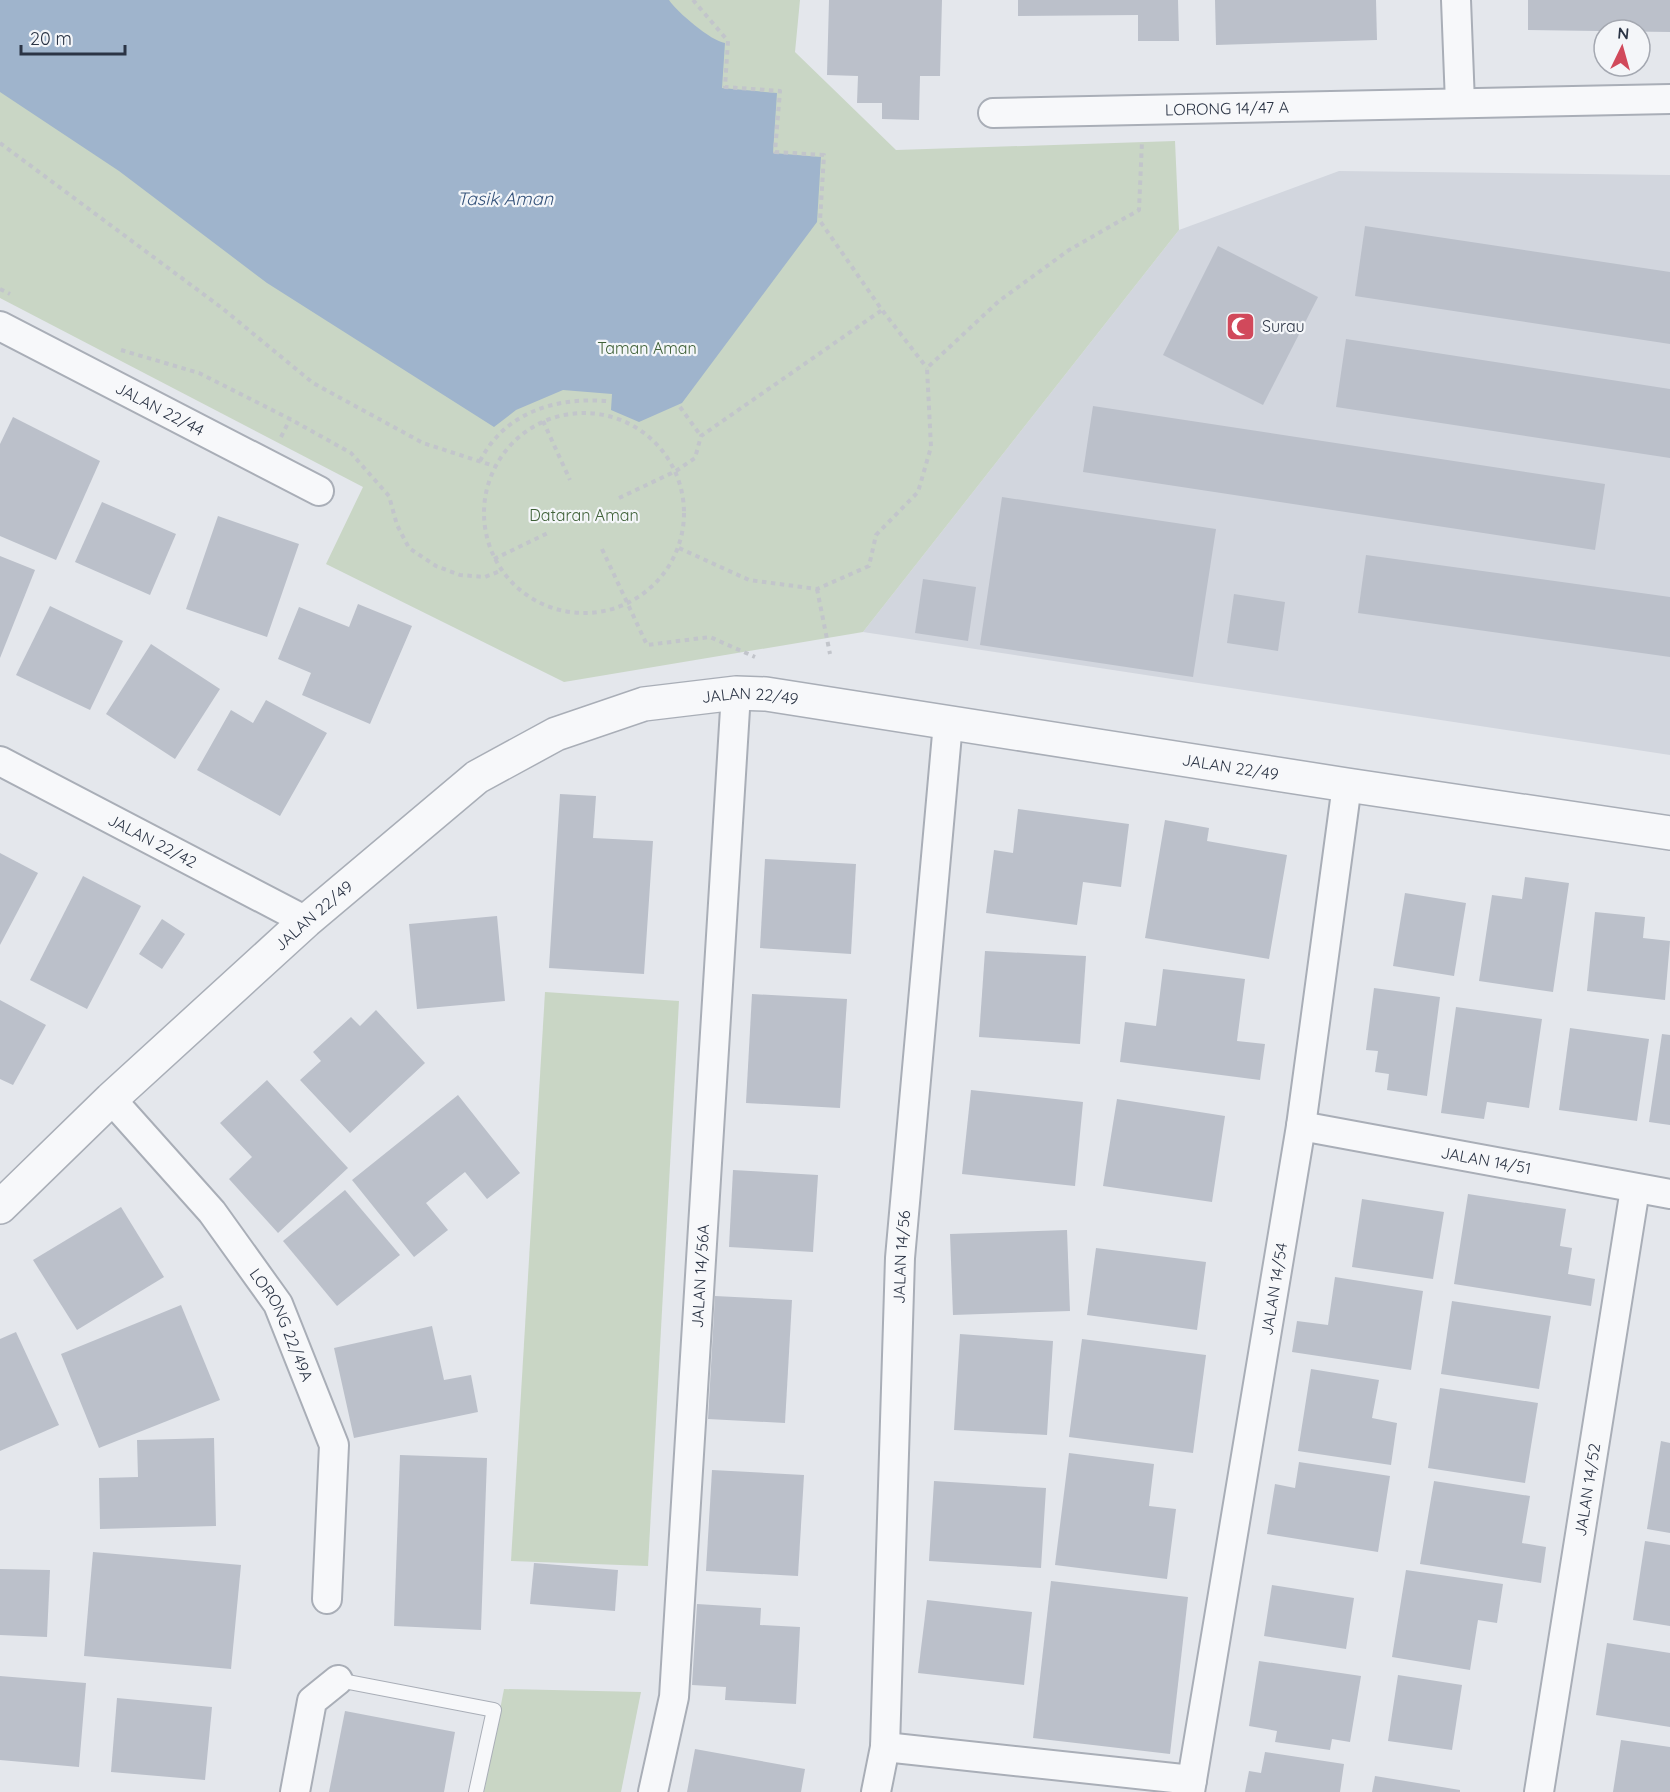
<svg xmlns="http://www.w3.org/2000/svg" width="1670" height="1792" font-family="Quicksand,sans-serif">
<style>
.built{fill:#d2d6de}
.green{fill:#c9d6c5}
.water{fill:#9fb4cc}
.building{fill:#bbc0ca}
.lines{fill:none;stroke-linecap:round;stroke-linejoin:round}
.service-casing{stroke:#a9aeb7;stroke-width:16}
.minor-casing{stroke:#a9aeb7;stroke-width:32}
.tertiary-casing{stroke:#a9aeb7;stroke-width:36}
.path{stroke:#c2c5cb;stroke-width:4;stroke-dasharray:4.5 4.5;stroke-linecap:butt}
.service{stroke:#f7f8fa;stroke-width:14}
.minor{stroke:#f7f8fa;stroke-width:28}
.tertiary{stroke:#f7f8fa;stroke-width:33}
.labels{text-anchor:middle;stroke-width:4.5;stroke-linejoin:round;paint-order:stroke}
.street-label{font-size:16px;fill:#2b3445;stroke:#f4f6f9}
.poi-label{font-size:16px;fill:#2b3445;stroke:#f4f6f9;text-anchor:start}
.park-label{font-size:16px;fill:#3f6138;stroke:#f4f6f9}
.water-label{font-size:18px;font-style:italic;fill:#34527a;stroke:#f4f6f9}
</style>
<rect width="100%" height="100%" fill="#e4e7ec"/>
<path class="built" d="M1339 171 1670 175V755L863 632 1179 230Z"/>
<g class="green">
<path d="M0 0H800L795 52 896 150 1175 141 1179 230 863 632 564 682 326 564 363 487 0 298Z"/>
<path d="M545 992 679 1001 648 1566 511 1561Z"/>
<path d="M504 1689 641 1692 621 1792H484Z"/>
</g>
<path class="water" d="M0 0H669C677 12 711 41 725 43L722 88 777 93 773 153 821 157 817 222 682 403 639 422 611 410 612 394 563 390 516 410 494 427 267 283 119 171 0 92Z"/>
<g class="building">
<path d="M829 0H942L940 76H920L919 120 882 119V103H857L858 76 827 75Z"/>
<path d="M1018 0H1178L1179 41H1138V15L1018 16Z"/>
<path d="M1215 0H1376L1377 40 1216 45Z"/>
<path d="M1528 0H1670V32L1528 30Z"/>
<path d="M1365 226 1670 272V344L1355 296Z"/>
<path d="M1218 246 1318 297 1263 405 1163 355Z"/>
<path d="M1346 339 1670 389V458L1336 407Z"/>
<path d="M1093 406 1605 484 1595 550 1083 472Z"/>
<path d="M13 417 100 461 56 560 0 536V444Z"/>
<path d="M1002 497 1216 529 1193 677 980 645Z"/>
<path d="M102 502 176 534 150 595 75 562Z"/>
<path d="M218 516 299 544 267 637 186 609Z"/>
<path d="M1366 555 1670 597V657L1358 613Z"/>
<path d="M0 556 35 570 0 658Z"/>
<path d="M923 579 976 587 968 641 915 633Z"/>
<path d="M1234 594 1285 602 1278 651 1227 643Z"/>
<path d="M358 604 412 626 370 724 302 695 311 673 278 659 299 607 349 627Z"/>
<path d="M50 606 123 641 90 710 16 675Z"/>
<path d="M151 644 220 689 175 759 106 714Z"/>
<path d="M266 700 327 733 280 816 197 770 231 710 253 723Z"/>
<path d="M560 794 596 796 593 838 653 841 644 974 549 968Z"/>
<path d="M1018 809 1129 824 1121 887 1083 882 1077 925 986 913 994 850 1013 853Z"/>
<path d="M1165 820 1209 828 1207 841 1287 855 1269 959 1145 938Z"/>
<path d="M0 853 38 873 0 945Z"/>
<path d="M765 859 856 864 851 954 760 948Z"/>
<path d="M83 876 141 906 87 1009 30 980Z"/>
<path d="M1525 877 1569 883 1553 992 1479 981 1492 895 1522 899Z"/>
<path d="M1405 893 1466 903 1454 976 1393 966Z"/>
<path d="M1595 912 1645 917 1643 938 1670 941 1665 1000 1587 991Z"/>
<path d="M497 916 505 1001 417 1009 409 924Z"/>
<path d="M162 919 185 934 162 969 139 954Z"/>
<path d="M985 951 1086 956 1080 1044 979 1037Z"/>
<path d="M1163 969 1245 979 1237 1041 1265 1044 1260 1080 1120 1062 1125 1022 1156 1026Z"/>
<path d="M1374 988 1440 997 1427 1096 1387 1090 1389 1074 1375 1072 1378 1051 1366 1050Z"/>
<path d="M752 994 847 999 840 1108 746 1103Z"/>
<path d="M0 1000 46 1025 13 1085 0 1079Z"/>
<path d="M1456 1007 1542 1019 1529 1108 1487 1102 1484 1119 1441 1113Z"/>
<path d="M376 1010 425 1063 350 1133 300 1080 321 1061 313 1052 351 1017 360 1026Z"/>
<path d="M1570 1028 1649 1039 1637 1121 1559 1110Z"/>
<path d="M1662 1034 1670 1035V1125L1649 1122Z"/>
<path d="M267 1080 348 1168 278 1233 229 1179 252 1157 220 1123Z"/>
<path d="M971 1090 1083 1102 1075 1186 962 1174Z"/>
<path d="M458 1095 520 1173 487 1199 465 1172 426 1203 448 1230 414 1257 352 1180Z"/>
<path d="M1117 1099 1225 1116 1212 1202 1103 1186Z"/>
<path d="M733 1170 818 1175 813 1252 729 1247Z"/>
<path d="M345 1190 400 1255 337 1306 283 1241Z"/>
<path d="M1468 1194 1566 1209 1560 1246 1572 1248 1568 1274 1595 1279 1591 1306 1454 1284Z"/>
<path d="M1362 1199 1444 1212 1433 1279 1352 1267Z"/>
<path d="M121 1207 164 1277 77 1330 33 1260Z"/>
<path d="M1067 1230 1070 1311 953 1315 950 1234Z"/>
<path d="M1096 1248 1206 1262 1197 1330 1087 1315Z"/>
<path d="M1335 1277 1423 1291 1411 1370 1292 1352 1297 1321 1328 1325Z"/>
<path d="M715 1296 792 1300 785 1423 708 1419Z"/>
<path d="M1452 1301 1551 1316 1539 1389 1441 1374Z"/>
<path d="M181 1305 220 1400 99 1448 61 1354Z"/>
<path d="M432 1326 444 1380 471 1375 478 1412 354 1438 334 1348Z"/>
<path d="M16 1332 59 1425 0 1451V1339Z"/>
<path d="M960 1334 1053 1341 1047 1435 954 1430Z"/>
<path d="M1082 1339 1206 1355 1193 1453 1069 1437Z"/>
<path d="M1311 1369 1379 1380 1372 1418 1397 1423 1391 1465 1298 1451Z"/>
<path d="M1440 1388 1538 1403 1525 1483 1428 1468Z"/>
<path d="M214 1438 216 1526 100 1529 99 1478 138 1477 137 1440Z"/>
<path d="M1661 1441 1670 1443V1533L1647 1529Z"/>
<path d="M1069 1453 1154 1464 1149 1506 1176 1509 1167 1579 1055 1565Z"/>
<path d="M400 1455 487 1458 481 1630 394 1626Z"/>
<path d="M1299 1462 1390 1476 1378 1552 1267 1534 1275 1484 1295 1488Z"/>
<path d="M712 1470 804 1475 798 1576 706 1571Z"/>
<path d="M934 1481 1046 1488 1041 1568 929 1561Z"/>
<path d="M1434 1481 1530 1496 1522 1543 1546 1547 1541 1583 1420 1564Z"/>
<path d="M1645 1541 1670 1545V1626L1633 1620Z"/>
<path d="M93 1552 241 1565 231 1669 84 1656Z"/>
<path d="M534 1563 618 1570 615 1611 530 1604Z"/>
<path d="M0 1569 50 1570 47 1637 0 1635Z"/>
<path d="M1406 1570 1503 1584 1497 1623 1478 1620 1470 1670 1392 1657Z"/>
<path d="M1051 1581 1188 1597 1170 1754 1033 1738Z"/>
<path d="M1272 1585 1354 1598 1346 1649 1264 1636Z"/>
<path d="M927 1600 1032 1612 1024 1685 918 1673Z"/>
<path d="M697 1604 761 1608 760 1625 800 1627 796 1704 725 1700 726 1687 692 1685Z"/>
<path d="M1607 1643 1670 1653V1727L1596 1715Z"/>
<path d="M1259 1661 1361 1676 1350 1742 1332 1739 1330 1750 1275 1742 1277 1731 1249 1726Z"/>
<path d="M1398 1675 1462 1685 1452 1750 1388 1741Z"/>
<path d="M0 1676 86 1683 79 1767 0 1760Z"/>
<path d="M117 1698 212 1707 205 1780 111 1772Z"/>
<path d="M345 1711 455 1732 444 1792H329Z"/>
<path d="M1621 1740 1670 1747V1792H1613Z"/>
<path d="M695 1749 805 1769 801 1792H687Z"/>
<path d="M1265 1752 1344 1764 1340 1792H1245L1249 1771 1261 1773Z"/>
<path d="M1375 1776 1460 1790V1792H1372Z"/>
</g>
<g class="lines">
<defs>
<path id="service" d="M338 1680 494 1710 476 1792"/>
<g id="minor">
<path d="M1456 0 1460 103"/>
<path id="s1" d="M993 113 1670 99"/>
<path id="s2" d="M0 326 319 491"/>
<path id="s3" d="M0 761 306 921"/>
<path id="s4" d="M111 1099 212 1212 278 1304 334 1445 327 1599"/>
<path id="s5" d="M1301 1126 1670 1194"/>
<path d="M885 1747 1192 1780"/>
<path d="M295 1792 312 1701 338 1680"/>
<path id="s6" d="M653 1792 674 1697 736 693"/>
<path id="s7" d="M876 1792 885 1747 900 1258 948 723"/>
<path id="s8" d="M1190 1792 1301 1126 1347 785"/>
<path id="s9" d="M1539 1792 1635 1189"/>
</g>
<g id="tertiary">
<path id="s10" d="M0 1207 111 1099 306 921 477 777 556 734 644 704 736 693 766 694 1347 785 1670 833"/>
</g>
</defs>
<use href="#service" class="service-casing"/>
<use href="#minor" class="minor-casing"/>
<use href="#tertiary" class="tertiary-casing"/>
<g class="path">
<path d="M693 0 728 41 725 87 780 91 775 152 824 155 820 221 882 310 927 368"/>
<path d="M0 143 222 308 313 383 423 443 494 466"/>
<path d="M0 289 10 294"/>
<path d="M121 350 199 373 290 419 351 453 389 496 397 525 409 548 436 566 460 575 485 577 500 571"/>
<path d="M680 407 701 436"/>
<circle cx="584" cy="513" r="100"/>
<path d="M543 421 570 480"/>
<path d="M281 437 290 419"/>
<path d="M480 461C505 412 556 397 607 401"/>
<path d="M619 498 676 471 695 458 701 436 882 310"/>
<path d="M679 548 749 580 817 589 869 566 876 535 918 492 931 447 927 368 999 301 1069 250 1139 210 1142 141"/>
<path d="M602 549 647 645 710 637 755 657"/>
<path d="M494 559 550 532"/>
<path d="M817 589 830 654"/>
</g>
<use href="#service" class="service"/>
<use href="#minor" class="minor"/>
<use href="#tertiary" class="tertiary"/>
</g>
<defs>
<symbol id="mosque-square" viewBox="-11 -11 22 22"><rect x="-9" y="-9" width="18" height="18" rx="4" fill="#d1495b" stroke="#f4f6f9"/><path d="M3.5-4.9A6 6 0 1 0 3.5 4.9A5 5 0 1 1 3.5-4.9Z" fill="#fff"/></symbol>
</defs>
<g fill-rule="evenodd">
<use href="#mosque-square" x="1224" y="310" width="33" height="33"/>
</g>
<g class="labels">
<g class="street-label">
<text dy="6" stroke="none"><textPath href="#s1" startOffset="234">LORONG 14/47 A</textPath></text>
<text dy="6" stroke="none"><textPath href="#s2" startOffset="180">JALAN 22/44</textPath></text>
<text dy="6" stroke="none"><textPath href="#s10" startOffset="932">JALAN 22/49</textPath></text>
<text dy="6" stroke="none"><textPath href="#s10" startOffset="1418">JALAN 22/49</textPath></text>
<text dy="6" stroke="none"><textPath href="#s3" startOffset="172">JALAN 22/42</textPath></text>
<text dy="6" stroke="none"><textPath href="#s10" startOffset="428">JALAN 22/49</textPath></text>
<text dy="6" stroke="none"><textPath href="#s5" startOffset="188">JALAN 14/51</textPath></text>
<text dy="6" stroke="none"><textPath href="#s7" startOffset="536">JALAN 14/56</textPath></text>
<text dy="6" stroke="none"><textPath href="#s6" startOffset="519">JALAN 14/56A</textPath></text>
<text dy="6" stroke="none"><textPath href="#s8" startOffset="510">JALAN 14/54</textPath></text>
<text dy="6" stroke="none"><textPath href="#s4" startOffset="285">LORONG 22/49A</textPath></text>
<text dy="6" stroke="none"><textPath href="#s9" startOffset="306">JALAN 14/52</textPath></text>
</g>
<g class="poi-label">
<text x="1262" y="332">Surau</text>
</g>
<g class="park-label">
<text x="647" y="354">Taman Aman</text>
<text x="584" y="521">Dataran Aman</text>
</g>
<g class="water-label">
<text x="505" y="205">Tasik Aman</text>
</g>
</g>
<g transform="translate(1622 48) rotate(5)"><circle r="28" fill="#f4f6f9" stroke="#a4a8b1" stroke-width="1.5"/>
<path d="M0-4.5L10 22L0 15L-10 22Z" fill="#d1495b"/>
<text y="-9" font-size="16" font-weight="bold" text-anchor="middle" fill="#2b3445">N</text>
</g>
<path d="M21 45v9h104v-9" fill="none" stroke="#2b3445" stroke-width="3"/>
<text x="30" y="45" font-size="18" fill="#2b3445" stroke="#f4f6f9" stroke-width="4.5" paint-order="stroke">20 m</text>
</svg>
